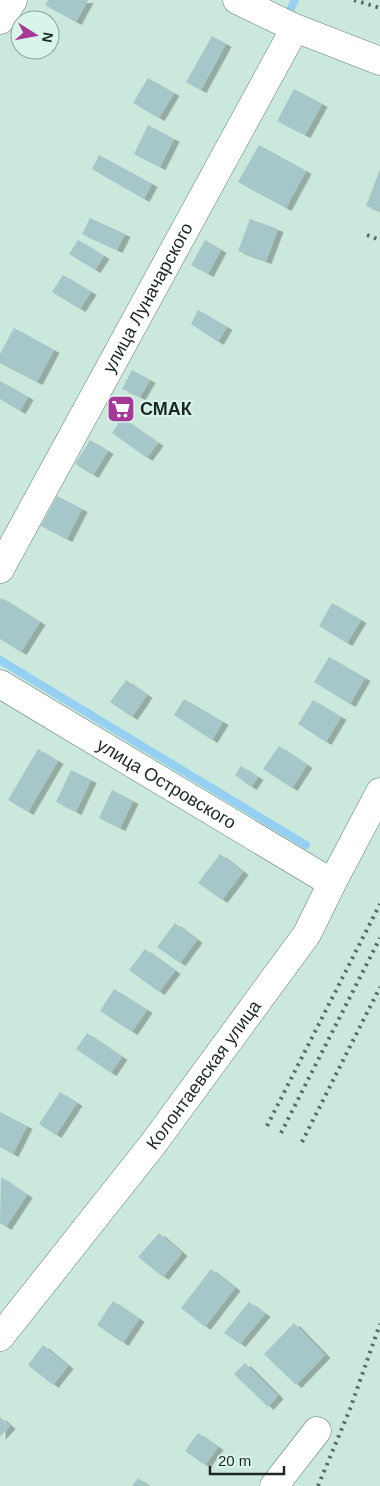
<svg xmlns="http://www.w3.org/2000/svg" width="380" height="1486" font-family="Arial,sans-serif">
<style>
.lines{fill:none;stroke-linecap:round;stroke-linejoin:round}
.stream{stroke:#95d0f3;stroke-width:8}
.building{fill:#a6c7c9;filter:url(#shadow)}
.minor-casing{stroke:#647f74;stroke-width:29}
.minor{stroke:#fff;stroke-width:28}
.rail{stroke:#5b6c65;stroke-width:4;stroke-dasharray:2.5 5;stroke-linecap:butt}
.labels{text-anchor:middle;stroke-width:4;stroke-linejoin:round;paint-order:stroke}
.street-label{font-size:18px;fill:#1d2823;stroke:#d8f5e9}
.poi-label{font-size:18px;font-weight:bold;fill:#1d2823;stroke:#d8f5e9;text-anchor:start}
</style>
<defs>
<filter id="shadow"><feDropShadow dx="5.5" dy="3" stdDeviation="0" flood-color="#0004"/></filter>
</defs>
<rect width="100%" height="100%" fill="#cbe8dc"/>
<g class="lines">
<g class="stream">
<path d="M291 8 295 0"/>
<path d="M0 660 306 845"/>
</g>
</g>
<g class="building">
<path d="M48 0H88L76 22 45 5Z"/>
<path d="M212 36 226 44 201 90 186 82Z"/>
<path d="M148 78 174 93 159 118 133 103Z"/>
<path d="M294 89 322 104 305 135 277 121Z"/>
<path d="M148 125 174 139 160 167 134 154Z"/>
<path d="M259 145 306 171 286 208 238 182Z"/>
<path d="M99 155 152 184 144 199 92 169Z"/>
<path d="M380 169V211L366 206Z"/>
<path d="M90 218 125 234 117 250 82 234Z"/>
<path d="M250 219 278 229 266 261 238 251Z"/>
<path d="M78 240 104 256 95 270 69 254Z"/>
<path d="M205 240 221 250 208 274 191 265Z"/>
<path d="M63 275 91 292 80 309 52 292Z"/>
<path d="M198 310 227 327 218 342 191 324Z"/>
<path d="M14 328 54 350 37 382 0 363V354Z"/>
<path d="M132 370 150 380 140 397 122 389Z"/>
<path d="M0 381 28 397 20 411 0 399Z"/>
<path d="M122 418 158 443 147 458 112 433Z"/>
<path d="M90 440 108 451 93 475 75 464Z"/>
<path d="M57 496 82 509 67 539 41 526Z"/>
<path d="M2 598 40 622 21 652 0 639V600Z"/>
<path d="M332 603 361 620 347 643 319 626Z"/>
<path d="M329 657 365 678 350 704 314 682Z"/>
<path d="M126 680 147 695 132 717 110 702Z"/>
<path d="M184 699 223 722 212 740 174 715Z"/>
<path d="M313 700 341 717 326 742 298 724Z"/>
<path d="M279 746 307 765 292 788 263 769Z"/>
<path d="M38 749 58 761 28 812 8 800Z"/>
<path d="M241 766 258 777 251 787 235 775Z"/>
<path d="M71 770 91 780 76 812 56 802Z"/>
<path d="M112 790 133 801 120 828 99 818Z"/>
<path d="M220 854 243 872 222 900 198 883Z"/>
<path d="M175 923 197 940 180 963 157 947Z"/>
<path d="M145 949 175 971 159 992 129 970Z"/>
<path d="M114 989 147 1010 132 1032 100 1011Z"/>
<path d="M87 1033 122 1057 111 1073 76 1049Z"/>
<path d="M60 1092 77 1103 56 1135 39 1124Z"/>
<path d="M0 1112 27 1126 13 1154 0 1147Z"/>
<path d="M1 1177 27 1195 6 1227 0 1223Z"/>
<path d="M159 1233 182 1253 163 1277 138 1257Z"/>
<path d="M211 1269 235 1288 205 1327 181 1308Z"/>
<path d="M113 1301 139 1319 123 1343 97 1325Z"/>
<path d="M249 1302 265 1314 240 1344 224 1333Z"/>
<path d="M294 1323 325 1355 296 1385 264 1354Z"/>
<path d="M43 1345 68 1366 53 1385 28 1365Z"/>
<path d="M245 1363 278 1396 268 1407 234 1374Z"/>
<path d="M0 1417 10 1426 0 1437Z"/>
<path d="M198 1433 218 1447 205 1465 185 1451Z"/>
<path d="M138 1478 149 1486H132Z"/>
</g>
<g class="lines">
<defs>
<g id="minor">
<path d="M237 0 295 28 380 61"/>
<path d="M0 20 13 0"/>
<path id="s1" d="M0 569 295 28"/>
<path id="s2" d="M0 684 332 883"/>
<path id="s3" d="M0 1337 153 1144 307 934 332 883 380 792"/>
<path d="M274 1486 317 1431"/>
</g>
</defs>
<use href="#minor" class="minor-casing"/>
<use href="#minor" class="minor"/>
<g class="rail">
<path d="M354 0 380 8"/>
<path d="M367 235 380 240"/>
<path d="M267 1126 380 904"/>
<path d="M281 1133 380 938"/>
<path d="M302 1142 380 987"/>
<path d="M318 1486 350 1409 380 1324"/>
</g>
</g>
<defs>
<symbol id="supermarket-square" viewBox="-11 -11 22 22"><rect x="-9" y="-9" width="18" height="18" rx="4" fill="#a63897" stroke="#d8f5e9"/><path d="M-6-5.5h2.5l.6 2H6L4.5 2H-2.5L-4.4-4H-6ZM-1.5 3.2a1.3 1.3 0 1 0 .1 0ZM3 3.2a1.3 1.3 0 1 0 .1 0Z" fill="#fff"/></symbol>
</defs>
<g fill-rule="evenodd">
<use href="#supermarket-square" x="105" y="393" width="32" height="32"/>
</g>
<g class="labels">
<g class="street-label">
<text dy="6" stroke="none"><textPath href="#s1" startOffset="309">улица Луначарского</textPath></text>
<text dy="6" stroke="none"><textPath href="#s2" startOffset="194">улица Островского</textPath></text>
<text dy="6" stroke="none"><textPath href="#s3" startOffset="332">Колонтаевская улица</textPath></text>
</g>
<g class="poi-label">
<text x="140" y="415">СМАК</text>
</g>
</g>
<g transform="translate(35 35) rotate(101)"><circle r="24" fill="#d8f5e9" stroke="#8da39a"/>
<path d="M0-4L9 19L0 12L-9 19Z" fill="#a63897"/>
<text y="-8" font-size="14" font-weight="bold" text-anchor="middle" fill="#1d2823">N</text>
</g>
<path d="M210 1466v8h74v-8" fill="none" stroke="#1d2823" stroke-width="2.5"/>
<text x="218" y="1466" font-size="15" fill="#1d2823" stroke="#d8f5e9" stroke-width="4" paint-order="stroke">20 m</text>
</svg>
